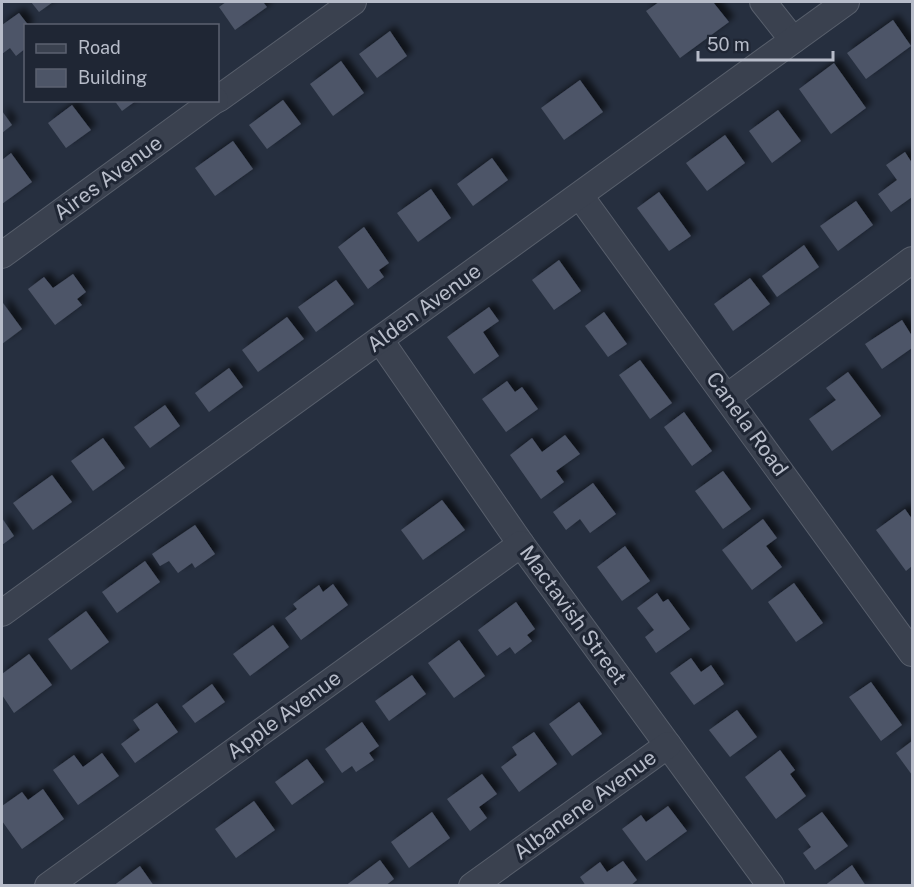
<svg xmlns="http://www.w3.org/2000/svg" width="914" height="887" font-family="'Public Sans',sans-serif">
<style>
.building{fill:#4d5567;filter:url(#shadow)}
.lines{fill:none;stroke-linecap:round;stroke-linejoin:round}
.minor-casing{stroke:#585f6c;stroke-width:28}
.minor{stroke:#3a414f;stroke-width:26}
.labels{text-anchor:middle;stroke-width:6;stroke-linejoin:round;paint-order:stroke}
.street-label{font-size:21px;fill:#b7bcc9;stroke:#1f2634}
</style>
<defs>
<filter id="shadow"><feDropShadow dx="5.5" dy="-5.5" stdDeviation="3" flood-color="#0009"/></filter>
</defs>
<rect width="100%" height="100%" fill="#262f3f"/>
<g class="building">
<path d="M31 2H53L39 12Z"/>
<path d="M226 2H263L267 7 235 30 219 7Z"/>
<path d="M659 2H713L729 22 680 58 646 11Z"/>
<path d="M19 13 29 26H26V48L16 56 10 48 2 54V25Z"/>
<path d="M893 20 911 46 866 79 847 53Z"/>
<path d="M390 31 407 56 377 78 359 54Z"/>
<path d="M341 61 364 93 333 116 310 84Z"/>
<path d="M834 63 866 108 831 134 799 89Z"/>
<path d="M580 80 603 112 564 140 541 108Z"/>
<path d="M114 100H137L122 111Z"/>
<path d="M283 100 301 124 267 149 249 125Z"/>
<path d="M72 105 91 130 66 148 48 123Z"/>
<path d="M778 110 801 141 772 163 749 131Z"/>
<path d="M2 111 12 125 2 133Z"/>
<path d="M725 135 745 163 707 191 686 163Z"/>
<path d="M233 141 253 169 215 196 195 168Z"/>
<path d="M905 152 912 163V197L891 212 878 194 897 180 886 165Z"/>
<path d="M11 153 32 182 2 204V160Z"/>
<path d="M492 158 508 180 473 206 457 184Z"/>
<path d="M431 189 451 218 418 242 397 213Z"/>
<path d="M659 192 691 236 669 251 637 208Z"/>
<path d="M856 201 873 225 838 251 820 226Z"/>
<path d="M364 227 389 263 379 270 384 277 368 289 338 247Z"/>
<path d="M804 245 819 267 777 297 762 276Z"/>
<path d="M559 260 581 291 554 310 532 280Z"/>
<path d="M73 274 86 292 77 299 82 305 55 325 28 289 44 277 53 288Z"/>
<path d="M750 278 770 304 733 331 714 304Z"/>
<path d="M336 280 354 304 316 332 298 307Z"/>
<path d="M3 303 22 329 2 344V304Z"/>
<path d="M489 307 499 321 483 332 499 356 474 374 447 337Z"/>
<path d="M604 312 627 344 608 357 585 326Z"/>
<path d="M287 317 304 339 258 372 242 350Z"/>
<path d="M902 320 912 336V348L882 369 865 344Z"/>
<path d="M640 360 672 403 650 419 619 375Z"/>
<path d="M229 368 243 387 209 412 195 393Z"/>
<path d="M848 372 881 416 832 451 809 419 836 400 826 388Z"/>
<path d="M507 381 515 392 522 387 538 409 506 432 482 399Z"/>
<path d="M165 405 180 426 150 448 134 427Z"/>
<path d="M684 412 712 451 692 466 664 427Z"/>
<path d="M565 435 580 454 556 471 564 482 541 499 510 455 532 438 542 452Z"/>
<path d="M103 438 125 468 93 491 71 461Z"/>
<path d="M723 471 751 509 723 529 695 491Z"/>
<path d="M52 475 72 502 33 530 13 503Z"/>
<path d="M593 483 616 514 590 533 580 519 566 530 553 512Z"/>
<path d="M442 500 465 530 423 560 401 530Z"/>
<path d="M905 509 912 519V566L906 571 876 530Z"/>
<path d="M2 518 14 536 2 545Z"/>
<path d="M763 519 777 538 766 546 782 567 752 590 722 550Z"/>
<path d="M195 525 215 554 195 568 192 563 178 573 169 561 160 566 152 554Z"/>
<path d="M625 546 650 581 622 601 597 567Z"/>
<path d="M145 561 160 582 117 613 102 592Z"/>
<path d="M794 583 823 623 796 642 768 602Z"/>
<path d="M333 584 348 605 301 640 285 618 297 609 293 604 319 585 323 592Z"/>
<path d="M657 593 663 602 668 599 690 629 656 653 645 637 654 630 637 608Z"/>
<path d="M516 602 535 629 527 635 532 641 515 654 510 647 497 656 478 630Z"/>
<path d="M86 611 109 642 71 670 48 639Z"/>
<path d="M273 625 289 647 250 676 233 654Z"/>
<path d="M459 640 485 676 454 698 428 663Z"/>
<path d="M29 654 52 685 14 713 2 695V674Z"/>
<path d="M691 658 701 672 711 665 724 684 694 705 670 673Z"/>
<path d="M412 675 426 694 389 721 375 701Z"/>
<path d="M871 682 902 725 881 741 849 697Z"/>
<path d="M212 684 225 702 195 723 182 706Z"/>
<path d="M579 702 602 734 572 756 549 724Z"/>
<path d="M157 703 178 732 135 763 121 744 140 730 133 720Z"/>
<path d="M737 710 757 737 730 757 709 730Z"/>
<path d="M362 722 379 746 369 753 374 760 356 772 352 766 342 773 325 749Z"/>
<path d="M534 732 557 764 519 792 501 767 517 755 512 747Z"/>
<path d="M912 741V775L896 753Z"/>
<path d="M780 750 795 770 790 774 806 796 776 819 745 777Z"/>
<path d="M102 753 119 776 78 805 53 770 74 755 83 767Z"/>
<path d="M307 759 324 782 292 805 275 782Z"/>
<path d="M482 774 497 794 479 807 487 818 470 831 447 799Z"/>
<path d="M43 789 64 819 22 849 2 821V806L22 792 28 800Z"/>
<path d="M254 801 275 830 236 858 215 829Z"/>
<path d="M668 806 687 831 646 861 622 829 641 815 646 822Z"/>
<path d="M432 812 450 838 409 868 391 842Z"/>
<path d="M822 812 848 846 815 870 803 853 811 847 798 829Z"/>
<path d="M380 860 394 879 385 886H345Z"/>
<path d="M623 861 637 880 630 886H586L580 877 600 862 607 872Z"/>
<path d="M852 865 866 886H824Z"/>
<path d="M140 866 154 886H113Z"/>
</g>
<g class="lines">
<defs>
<g id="minor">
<path d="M763 2 793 40"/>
<path d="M218 99 353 2"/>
<path d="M580 196 912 653"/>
<path d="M2 255 215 100"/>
<path d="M380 340 521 544 771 886"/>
<path d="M727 397 912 260"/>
<path d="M2 613 846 2"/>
<path d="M48 886 521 544"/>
<path d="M472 886 668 745"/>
</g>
</defs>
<use href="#minor" class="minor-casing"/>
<use href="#minor" class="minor"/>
</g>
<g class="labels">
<g class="street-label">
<text transform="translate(108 178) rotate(-36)" y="7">Aires Avenue</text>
<text transform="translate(424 308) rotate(-36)" y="7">Alden Avenue</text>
<text transform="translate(747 424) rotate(54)" y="7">Canela Road</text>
<text transform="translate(573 615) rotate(54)" y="7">Mactavish Street</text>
<text transform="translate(284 715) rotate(-36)" y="7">Apple Avenue</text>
<text transform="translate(585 805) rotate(-36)" y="7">Albanene Avenue</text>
</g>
</g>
<rect width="914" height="887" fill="none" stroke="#b7bcc9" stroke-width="6"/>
<rect x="24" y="24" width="195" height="78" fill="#1f2634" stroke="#5c6270" stroke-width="1.5"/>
<rect x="36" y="44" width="30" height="9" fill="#3a414f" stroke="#5c6270" stroke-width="1.5"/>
<text x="78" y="54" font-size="18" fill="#b7bcc9">Road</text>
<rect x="36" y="69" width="30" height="18" fill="#4d5567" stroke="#5c6270" stroke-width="1.5"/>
<text x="78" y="84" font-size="18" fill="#b7bcc9">Building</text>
<path d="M698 51v9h135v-9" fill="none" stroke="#b7bcc9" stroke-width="3"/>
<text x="707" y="51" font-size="18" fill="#b7bcc9" stroke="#1f2634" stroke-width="4.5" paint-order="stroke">50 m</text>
</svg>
